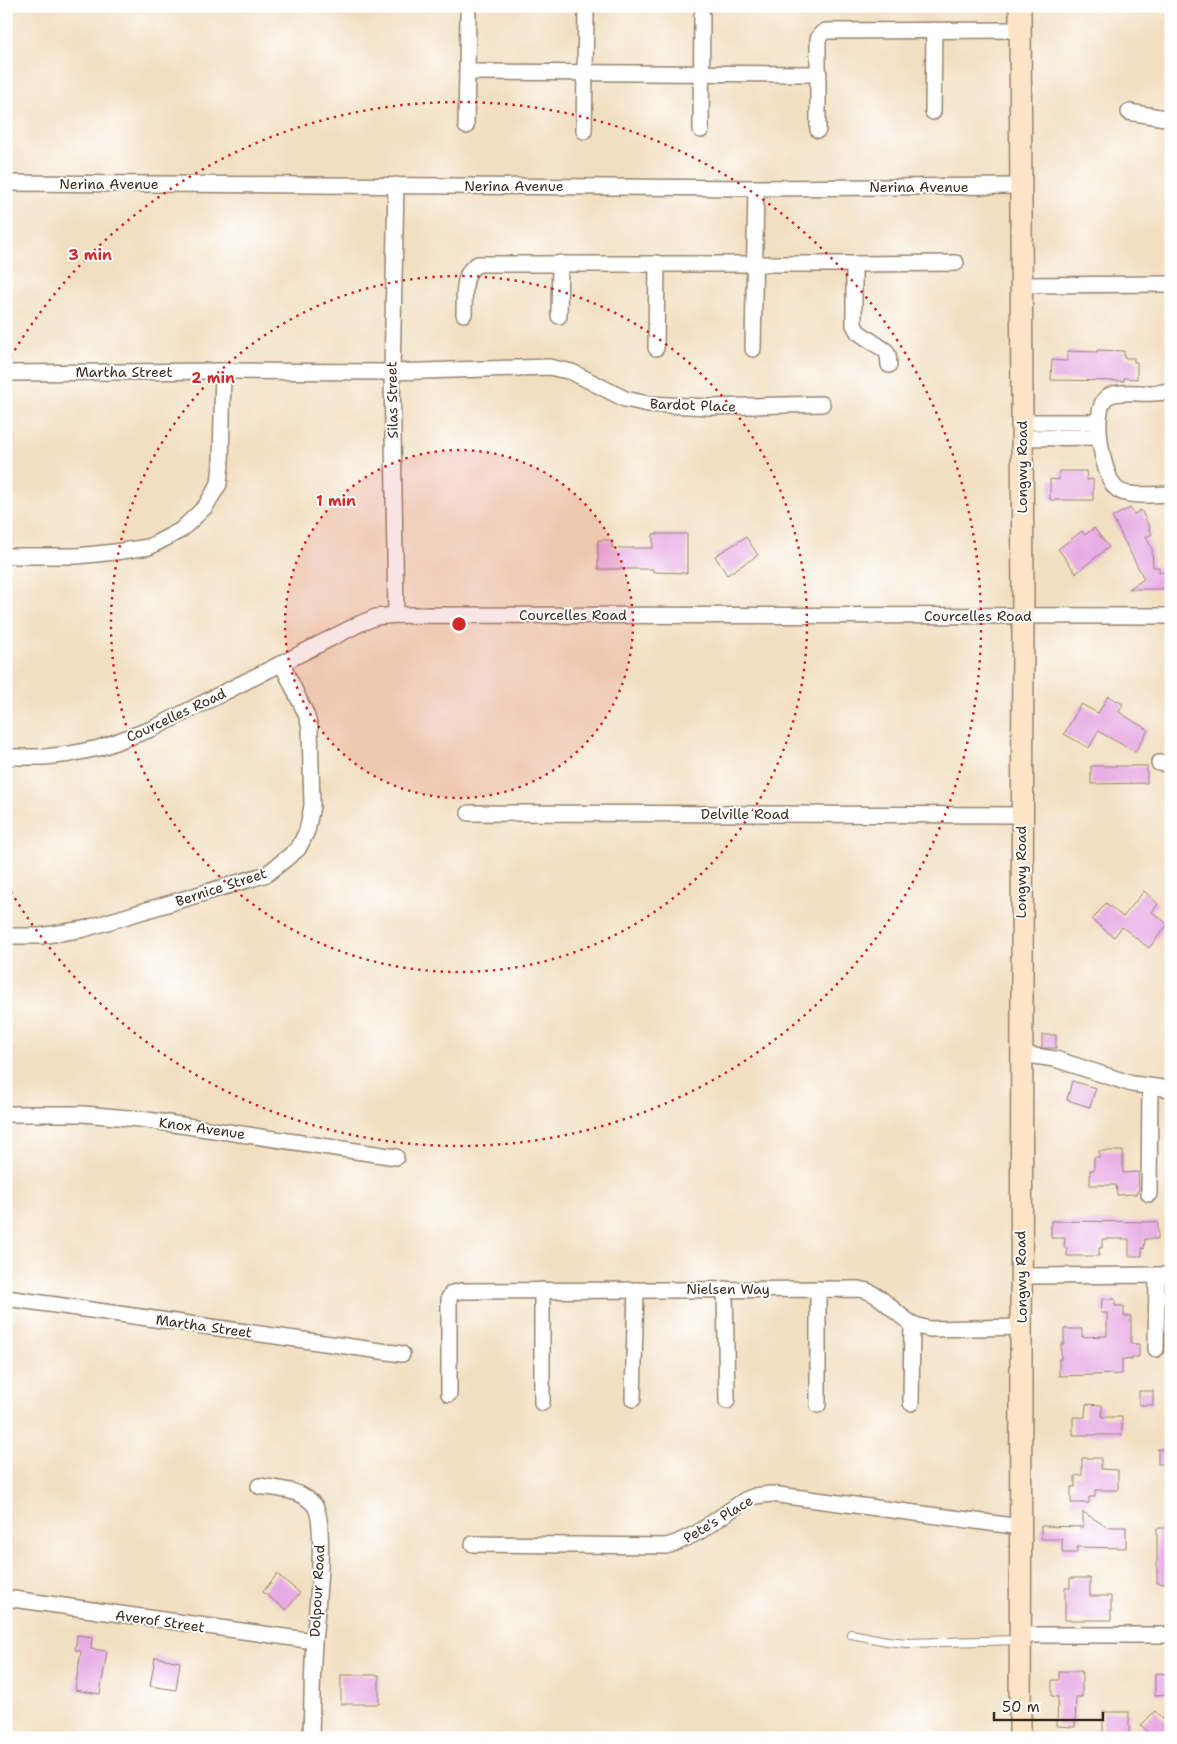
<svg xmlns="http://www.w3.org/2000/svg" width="1177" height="1744" font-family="'Shantell Sans',sans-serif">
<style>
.building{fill:#e7ace4}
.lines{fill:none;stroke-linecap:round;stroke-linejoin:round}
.lane-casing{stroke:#968470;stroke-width:10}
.street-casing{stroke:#968470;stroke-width:18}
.secondary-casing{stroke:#968470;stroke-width:24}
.lane{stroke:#fff;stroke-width:8}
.street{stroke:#fff;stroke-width:15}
.secondary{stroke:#fee4c6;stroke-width:21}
.ring{fill:none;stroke:#d62828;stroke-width:2.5;stroke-dasharray:2.5 5}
.labels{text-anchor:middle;stroke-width:4;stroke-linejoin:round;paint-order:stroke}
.street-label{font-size:14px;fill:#3b2a1e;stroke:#fff}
.centre{fill:#d62828;stroke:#fff;stroke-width:2.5}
.ring-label{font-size:15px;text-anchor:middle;font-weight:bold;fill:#d62828;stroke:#fff;stroke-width:4;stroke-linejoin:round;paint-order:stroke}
</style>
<rect width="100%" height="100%" fill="#fff"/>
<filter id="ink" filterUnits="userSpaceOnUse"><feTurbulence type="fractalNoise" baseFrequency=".02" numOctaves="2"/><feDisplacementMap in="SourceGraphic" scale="10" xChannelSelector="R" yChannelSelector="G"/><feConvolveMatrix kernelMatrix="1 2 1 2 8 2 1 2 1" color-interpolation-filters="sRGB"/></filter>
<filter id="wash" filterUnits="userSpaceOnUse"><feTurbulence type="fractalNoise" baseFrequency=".0096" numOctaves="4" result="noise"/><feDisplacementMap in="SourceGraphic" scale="20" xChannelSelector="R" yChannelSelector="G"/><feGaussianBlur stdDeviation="1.12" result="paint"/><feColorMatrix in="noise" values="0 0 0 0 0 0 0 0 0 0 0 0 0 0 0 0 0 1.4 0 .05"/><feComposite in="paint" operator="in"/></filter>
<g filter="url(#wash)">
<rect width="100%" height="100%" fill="#f2dfc1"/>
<g id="blocks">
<g class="building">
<path d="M1097 350 1124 351V358H1134V362H1137V379L1124 378V381L1051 380 1052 360 1067 361V351L1097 352Z"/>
<path d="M1059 471H1086L1087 480 1093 479V500H1050V479L1059 480Z"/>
<path d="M1130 508 1134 514 1141 510 1150 528 1149 529 1152 534 1146 537 1152 549 1153 567H1159V572H1171V589H1129L1144 579 1112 517Z"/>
<path d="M1094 528 1109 547 1076 573 1058 549 1082 531 1085 535Z"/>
<path d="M653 534H687V573L653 572V569H598V540H612V548H653Z"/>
<path d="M746 537 758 555 727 575 715 556Z"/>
<path d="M1108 696 1123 704 1119 712 1148 730 1135 752 1098 731 1089 748 1064 734 1081 704 1098 713Z"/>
<path d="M1091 766H1147V783L1091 784Z"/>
<path d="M1144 891 1158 904 1152 912 1168 924 1149 948 1122 927 1114 937 1092 920 1106 903 1123 917Z"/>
<rect x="1042" y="1035" width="14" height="13"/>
<path d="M1072 1081 1096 1088 1090 1107 1067 1100Z"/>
<path d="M1099 1151H1123V1173L1138 1172 1139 1191H1137V1194L1117 1195 1116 1185H1090V1170H1094V1157H1099Z"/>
<path d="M1051 1221 1158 1222V1239H1145L1144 1249 1142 1248V1256H1129V1239H1102V1248H1099V1256H1067V1248H1064L1065 1238H1051Z"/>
<path d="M1102 1299H1115V1306H1124V1316H1131V1344H1139V1357H1132V1360L1122 1359V1374L1059 1376V1359H1061V1344H1064V1329H1082V1337L1107 1336V1313H1101Z"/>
<rect x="1139" y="1391" width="14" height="14"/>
<path d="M1086 1404 1102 1405V1417H1122V1435H1073V1417H1085Z"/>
<rect x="1158" y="1449" width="13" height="15"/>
<path d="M1082 1458H1101V1469L1118 1470V1490H1095V1497H1089V1503H1071V1487H1075V1476L1082 1475Z"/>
<path d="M1083 1512 1107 1527H1126V1548L1077 1547V1553H1062V1539H1041V1526L1083 1527Z"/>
<path d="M1157 1528H1171V1584L1157 1583Z"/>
<path d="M277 1574 300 1593 286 1610 263 1592Z"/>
<path d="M1070 1578H1090V1596H1111V1620H1065V1588H1070Z"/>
<path d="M77 1635 92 1637 91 1649 107 1651 100 1694 75 1690 81 1651 75 1650Z"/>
<path d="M155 1657 180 1662 176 1690 150 1686Z"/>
<path d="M1059 1671H1082V1697H1076L1075 1727 1057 1726 1058 1697 1052 1696V1680H1059Z"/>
<path d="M1155 1673 1171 1674V1694L1155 1695Z"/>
<rect x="341" y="1675" width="38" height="29"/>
<path d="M1155 1711 1171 1727V1738H1154L1141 1725Z"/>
<rect x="1103" y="1712" width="26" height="26"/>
</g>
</g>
</g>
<g filter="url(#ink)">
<use href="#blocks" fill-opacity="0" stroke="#968470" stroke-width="1"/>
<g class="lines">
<defs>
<path id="lane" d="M851 1634 887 1641 907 1643 1020 1640"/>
<g id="street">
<path d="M467 72 819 74"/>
<path d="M933 112 934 30"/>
<path d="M1129 112 1171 119"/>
<path d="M466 126 468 14"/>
<path d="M701 130 702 15"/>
<path d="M818 130V39L822 33 826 31 1021 30"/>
<path d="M584 131 586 14"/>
<path d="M6 183 756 188 1021 186"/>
<path d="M854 264V325L858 332 886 351 888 355 889 365"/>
<path d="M1021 285 1171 284"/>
<path d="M464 314C465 297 461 272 478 264H854L956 263"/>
<path d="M559 316 560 263"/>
<path d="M656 348 657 263"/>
<path d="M753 349 756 188"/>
<path d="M6 373 223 371 392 372 549 367 572 372 625 399 648 404 709 407 822 404"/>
<path d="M1171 391C1165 392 1158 393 1152 393 1140 394 1116 390 1107 397 1090 410 1103 480 1118 490 1129 498 1157 494 1171 494"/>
<path d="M1022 422H1098"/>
<path d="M1022 438 1099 437"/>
<path d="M6 556H77L115 552 149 547 181 530 205 507 219 484 221 464 223 371"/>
<path d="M396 615 392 372 396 185"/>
<path d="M6 757H45L70 754 99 748 154 728 359 624 376 617 396 615 1171 616"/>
<path d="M1159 763H1171"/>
<path d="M469 813 1021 815"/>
<path d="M6 936H40L84 929 267 874 298 849 307 831 312 806 310 727 306 714 282 664"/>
<path d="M1021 1054 1055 1059 1132 1084 1171 1089"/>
<path d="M6 1114H83L140 1119 396 1157"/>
<path d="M1149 1194 1150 1088"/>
<path d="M1020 1276 1171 1275"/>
<path d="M725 1289 727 1401"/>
<path d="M818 1289V1405"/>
<path d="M6 1298 402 1354"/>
<path d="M1156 1349 1157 1275"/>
<path d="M449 1394V1298L452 1293 461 1291 858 1289C879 1291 891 1310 908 1321 914 1326 922 1327 930 1329L1022 1327"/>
<path d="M633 1399 636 1290"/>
<path d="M542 1403V1290"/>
<path d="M911 1403 912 1324"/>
<path d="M259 1486C277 1489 302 1489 315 1506 327 1524 316 1618 314 1642 312 1674 312 1706 311 1738"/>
<path d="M473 1544 666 1546 676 1543 699 1532 745 1500 755 1496 771 1494 1021 1527"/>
<path d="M6 1598 314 1641"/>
<path d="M1020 1635H1171"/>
</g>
<path id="secondary" d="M1020 1738 1023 616 1020 6"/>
</defs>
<use href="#lane" class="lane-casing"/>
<use href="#street" class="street-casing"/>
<use href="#secondary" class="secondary-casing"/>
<use href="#lane" class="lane"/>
<use href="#street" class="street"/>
<use href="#secondary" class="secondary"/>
</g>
</g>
<circle cx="459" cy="624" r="174" fill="#d62828" fill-opacity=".12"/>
<g class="ring">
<circle cx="459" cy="624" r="174"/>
<circle cx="459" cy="624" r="348"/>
<path d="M7 363A522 522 0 1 1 7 885"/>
</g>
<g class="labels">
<g class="street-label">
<text x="109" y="189">Nerina Avenue</text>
<text x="514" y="191">Nerina Avenue</text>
<text x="919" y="192">Nerina Avenue</text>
<text x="124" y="377">Martha Street</text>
<text transform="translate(392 400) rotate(-91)" y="5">Silas Street</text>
<text transform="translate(693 405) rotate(2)" y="5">Bardot Place</text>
<text transform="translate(1022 467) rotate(-90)" y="5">Longwy Road</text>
<text x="573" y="620">Courcelles Road</text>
<text x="978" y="621">Courcelles Road</text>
<text transform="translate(176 715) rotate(-25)" y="5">Courcelles Road</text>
<text x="745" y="819">Delville Road</text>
<text transform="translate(1021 872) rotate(-90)" y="5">Longwy Road</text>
<text transform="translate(221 887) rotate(-18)" y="5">Bernice Street</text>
<text transform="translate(202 1128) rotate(8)" y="5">Knox Avenue</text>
<text transform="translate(1021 1277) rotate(-91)" y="5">Longwy Road</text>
<text x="728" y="1294">Nielsen Way</text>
<text transform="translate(204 1326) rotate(8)" y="5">Martha Street</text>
<text transform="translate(718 1519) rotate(-31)" y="5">Pete's Place</text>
<text transform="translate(317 1591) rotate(-87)" y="5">Dolpour Road</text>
<text transform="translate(160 1621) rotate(8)" y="5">Averof Street</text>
</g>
</g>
<circle cx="459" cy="624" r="8" class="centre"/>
<g class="ring-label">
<text x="90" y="260">3 min</text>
<text x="213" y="383">2 min</text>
<text x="336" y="506">1 min</text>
</g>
<rect width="1177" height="1744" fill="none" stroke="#fff" stroke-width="25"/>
<path d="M994 1712v8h109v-8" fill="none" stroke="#3b2a1e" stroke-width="2.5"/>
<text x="1002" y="1712" font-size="15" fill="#3b2a1e" stroke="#ffffff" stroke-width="4" paint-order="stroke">50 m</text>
</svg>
